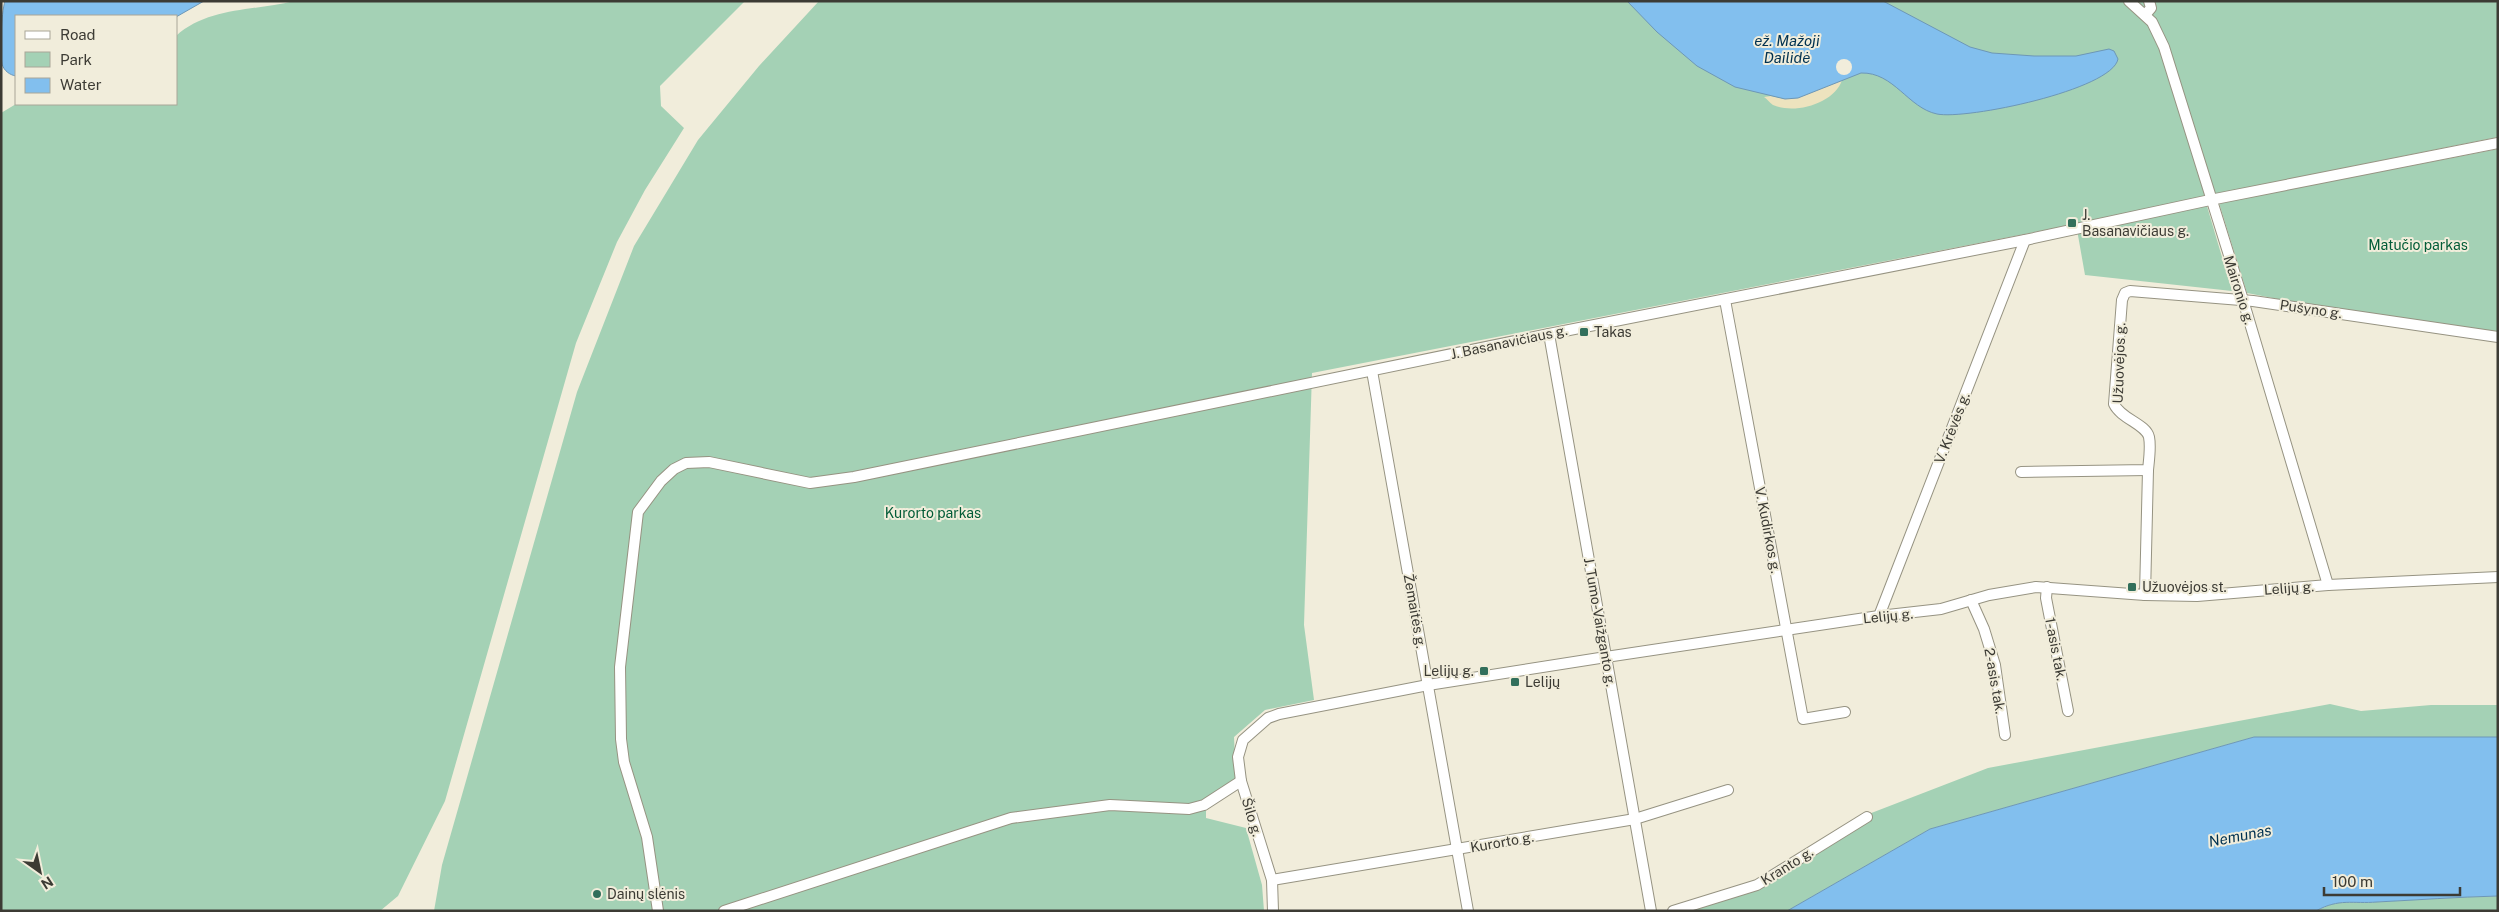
<svg xmlns="http://www.w3.org/2000/svg" width="2499" height="912" font-family="'Public Sans',sans-serif">
<style>
.green{fill:#a4d1b5}
.sand{fill:#ede3be}
.water{fill:#82bfee;stroke:#6d97b6}
.pier{fill:#f1eddb}
.lines{fill:none;stroke-linecap:round;stroke-linejoin:round}
.minor-casing{stroke:#969382;stroke-width:12}
.minor{stroke:#fff;stroke-width:10}
.poi-dot{fill:#326f5b;stroke:#f1eddb;stroke-width:2}
.labels{text-anchor:middle;stroke-width:4;stroke-linejoin:round;paint-order:stroke}
.poi-label{font-size:14px;fill:#3c3b34;stroke:#f1eddb;text-anchor:start}
.park-label{font-size:14px;fill:#025c37;stroke:#f1eddb}
.street-label{font-size:14px;fill:#3c3b34;stroke:#f1eddb}
.water-label{font-size:15px;font-style:italic;fill:#003150;stroke:#f1eddb}
</style>
<rect width="100%" height="100%" fill="#f1eddb"/>
<g class="green">
<path d="M294 1H745L660 86 661 106 684 128 645 190 617 242 576 343 445 801 398 896 380 911H1V113L16 104H176V36C208 7 254 11 294 1Z"/>
<path d="M819 1H2498V137L2204 196 2232 291 2085 275 2076 224 1312 373 1304 625 1314 700 1265 710 1234 737 1236 780 1206 804V818L1246 828 1262 885 1264 911H434L442 865 577 392 634 246 698 140 759 66Z"/>
<path d="M2498 149V342L2247 293 2219 203Z"/>
<path d="M2330 704 2361 711 2431 705H2498V737H2254L1930 829 1787 911H1684L1757 880 1861 817 1988 768Z"/>
<path d="M2498 896V911H2317C2339 898 2353 904 2377 902 2417 900 2457 897 2498 896Z"/>
</g>
<path class="sand" d="M1842 80C1835 103 1795 115 1773 105 1770 103 1767 99 1764 97L1771 96 1785 99Z"/>
<g class="water">
<path d="M5 1H204L176 17 16 16V76C10 75 4 71 2 64 0 52 1 14 5 1Z"/>
<path d="M1627 1H1883L1970 47 1992 53 2034 56H2076L2109 49 2114 51 2118 59C2112 90 1966 120 1937 114 1908 108 1894 72 1861 73L1798 98 1785 99 1735 87 1697 66 1657 32Z"/>
<path d="M2254 737H2498V896C2457 897 2417 900 2377 902 2353 904 2339 898 2316 911H1787L1930 829Z"/>
</g>
<circle class="pier" cx="1844" cy="67" r="8"/>
<g class="lines">
<defs>
<g id="minor">
<path d="M2129 1 2152 22 2164 47 2243 300 2328 585"/>
<path d="M2145 15 2151 8 2149 1"/>
<path d="M1725 300 1803 719 1845 712"/>
<path d="M1549 334 1651 911"/>
<path d="M1372 371 1468 911"/>
<path d="M2021 472 2148 470C2149 460 2151 447 2149 437 2146 424 2121 419 2114 404L2122 300 2125 293 2130 291 2253 301 2498 337"/>
<path d="M2047 587 2046 598 2068 711"/>
<path d="M2145 595 2148 470"/>
<path d="M1971 600 1984 629 1995 665 2005 735"/>
<path d="M1879 616 2025 240"/>
<path d="M1272 880 1635 819 1728 790"/>
<path d="M658 911 647 837 624 762 621 739 620 667 638 512 661 481 674 469 686 463 709 462 810 483 854 477 1549 334 2025 240 2210 200 2498 143"/>
<path d="M724 911 1011 818 1110 805 1189 809 1204 805 1241 781"/>
<path d="M1273 911 1272 880 1241 781 1238 757 1243 740 1268 718 1279 714 1428 685 1606 657 1879 616 1941 609 1989 595 2036 587 2145 595 2197 596 2328 585 2498 577"/>
<path d="M1673 911 1757 885 1867 817"/>
</g>
</defs>
<use href="#minor" class="minor-casing"/>
<use href="#minor" class="minor"/>
</g>
<g class="poi-dot">
<rect x="2067" y="218" width="10" height="10" rx="2.5"/>
<rect x="1579" y="327" width="10" height="10" rx="2.5"/>
<rect x="2127" y="582" width="10" height="10" rx="2.5"/>
<rect x="1479" y="666" width="10" height="10" rx="2.5"/>
<rect x="1510" y="677" width="10" height="10" rx="2.5"/>
<circle cx="597" cy="894" r="5"/>
</g>
<g class="labels">
<g class="poi-label">
<text x="2082" y="220">J.<tspan x="2082" dy="16">Basanavičiaus g.</tspan></text>
<text x="1594" y="337">Takas</text>
<text x="2142" y="592">Užuovėjos st.</text>
<text x="1474" y="676" text-anchor="end">Lelijų g.</text>
<text x="1525" y="687">Lelijų</text>
<text x="607" y="899">Dainų slėnis</text>
</g>
<g class="park-label">
<text x="2418" y="250">Matučio parkas</text>
<text x="933" y="518">Kurorto parkas</text>
</g>
<g class="street-label">
<text transform="translate(2239 290) rotate(72)" y="5">Maironio g.</text>
<text transform="translate(2311 309) rotate(8)" y="5">Pušyno g.</text>
<text transform="translate(1509 342) rotate(-12)" y="5">J. Basanavičiaus g.</text>
<text transform="translate(2119 363) rotate(-88)" y="5">Užuovėjos g.</text>
<text transform="translate(1952 428) rotate(-69)" y="5">V. Krėvės g.</text>
<text transform="translate(1768 530) rotate(79)" y="5">V. Kudirkos g.</text>
<text transform="translate(2289 588) rotate(-4)" y="5">Lelijų g.</text>
<text transform="translate(1415 611) rotate(80)" y="5">Žemaitės g.</text>
<text transform="translate(1888 616) rotate(-6)" y="5">Lelijų g.</text>
<text transform="translate(1600 622) rotate(80)" y="5">J. Tumo-Vaižganto g.</text>
<text transform="translate(2056 649) rotate(79)" y="5">1-asis tak.</text>
<text transform="translate(1995 681) rotate(80)" y="5">2-asis tak.</text>
<text transform="translate(1252 817) rotate(73)" y="5">Šilo g.</text>
<text transform="translate(1502 842) rotate(-10)" y="5">Kurorto g.</text>
<text transform="translate(1787 866) rotate(-32)" y="5">Kranto g.</text>
</g>
<g class="water-label">
<text x="1787" y="46">ež. Mažoji<tspan x="1787" dy="17">Dailidė</tspan></text>
<text transform="translate(2240 836) rotate(-11)" y="5">Nemunas</text>
</g>
</g>
<rect width="2499" height="912" fill="none" stroke="#3c3b34" stroke-width="5"/>
<rect x="15" y="15" width="162" height="90" fill="#f1eddb" stroke="#a9a698"/>
<rect x="25" y="31" width="25" height="8" fill="#ffffff" stroke="#a9a698"/>
<text x="60" y="40" font-size="15" fill="#3c3b34">Road</text>
<rect x="25" y="52" width="25" height="15" fill="#a4d1b5" stroke="#a9a698"/>
<text x="60" y="65" font-size="15" fill="#3c3b34">Park</text>
<rect x="25" y="78" width="25" height="15" fill="#82bfee" stroke="#a9a698"/>
<text x="60" y="90" font-size="15" fill="#3c3b34">Water</text>
<g transform="translate(40 872) rotate(147)" stroke="#f1eddb" stroke-width="4" paint-order="stroke">
<path d="M0-4L9 19L0 12L-9 19Z" fill="#3c3b34"/>
<text y="-8" font-size="14" font-weight="bold" text-anchor="middle" fill="#3c3b34">N</text>
</g>
<path d="M2324 887v8h136v-8" fill="none" stroke="#3c3b34" stroke-width="2.5"/>
<text x="2332" y="887" font-size="15" fill="#3c3b34" stroke="#f1eddb" stroke-width="4" paint-order="stroke">100 m</text>
</svg>
